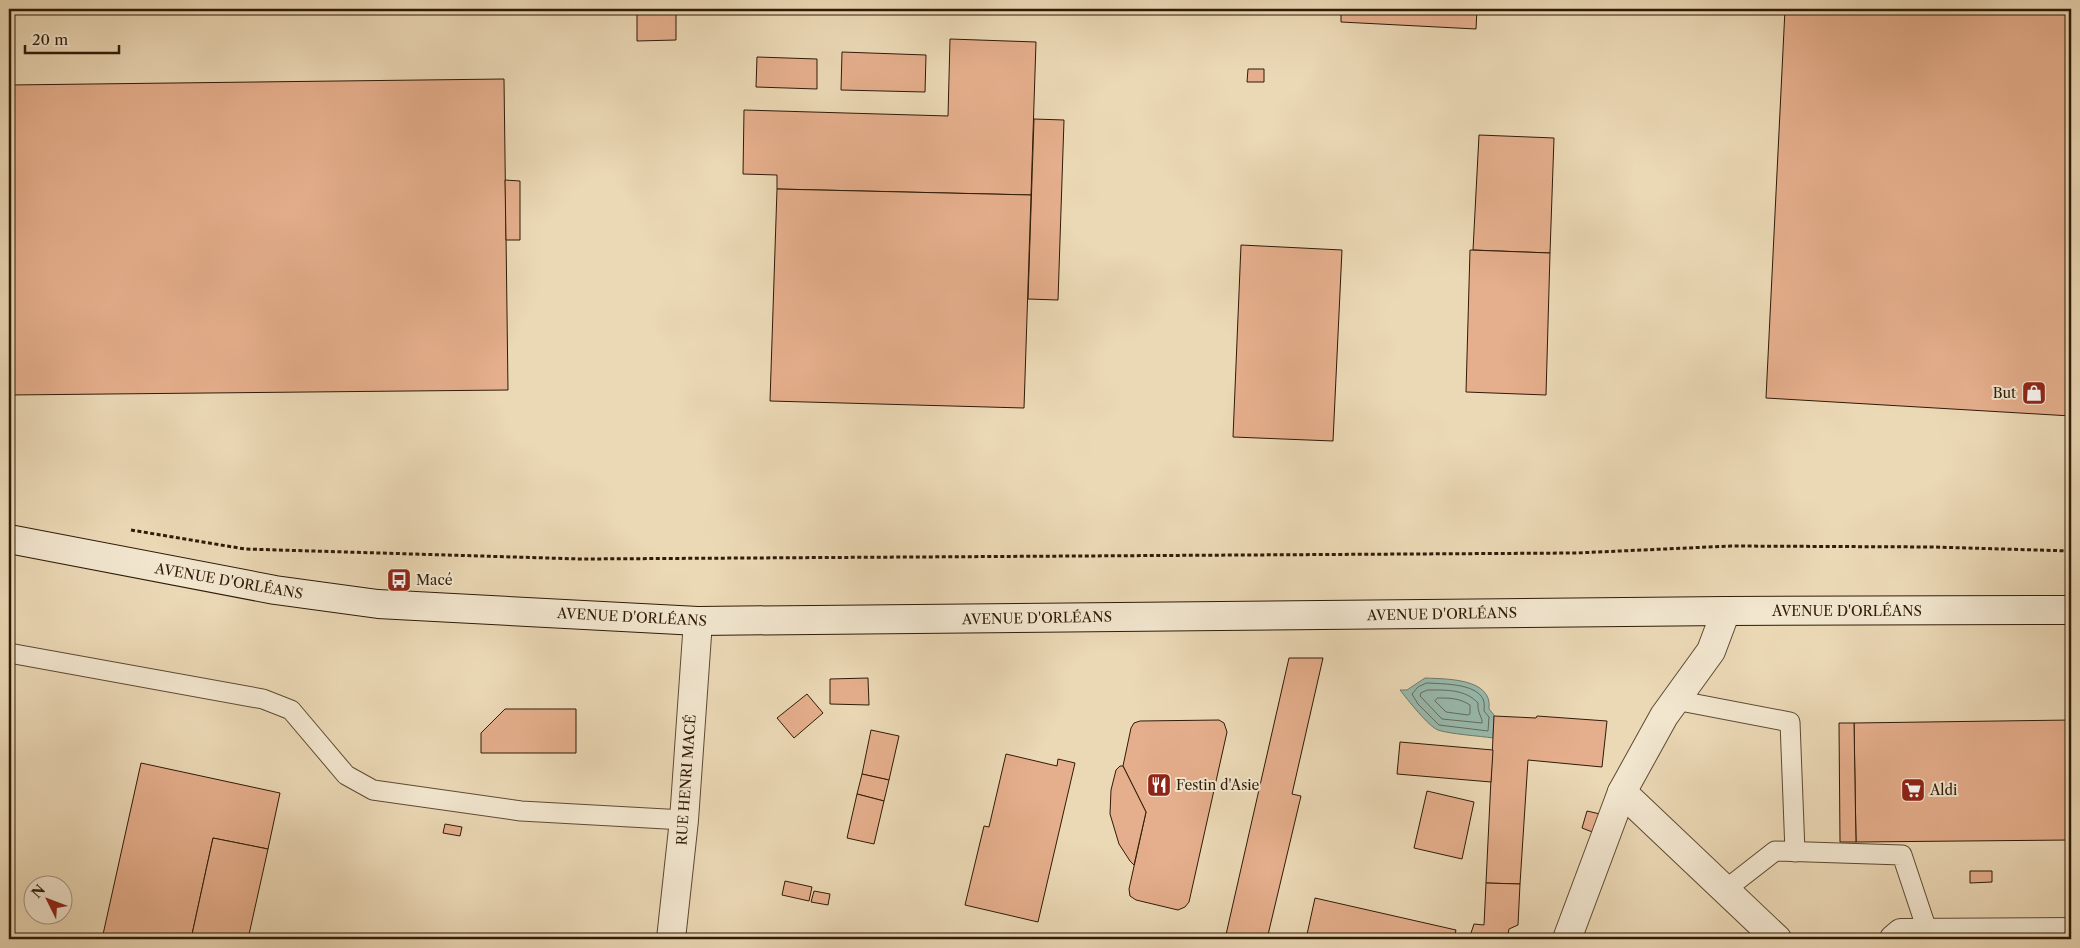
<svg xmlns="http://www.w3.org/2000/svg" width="2080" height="948" font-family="'Libre Caslon Text',serif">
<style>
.water{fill:#98baae;stroke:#6e7a6b}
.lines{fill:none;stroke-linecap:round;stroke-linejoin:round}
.shore{stroke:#646a5a;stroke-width:1}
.building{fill:#e5ae8c;stroke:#2f1b07}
.lane-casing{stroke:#5e4a32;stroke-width:21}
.street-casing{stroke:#5e4a32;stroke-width:30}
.secondary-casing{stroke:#2f1b07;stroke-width:30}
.path{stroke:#2f1b07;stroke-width:3;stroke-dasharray:4 2.5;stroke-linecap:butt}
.lane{stroke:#f2e6cf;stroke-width:19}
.street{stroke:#f2e6cf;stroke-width:28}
.secondary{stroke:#f2e6cf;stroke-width:28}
.labels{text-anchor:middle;stroke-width:4;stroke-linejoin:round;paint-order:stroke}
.poi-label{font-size:14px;fill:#2f1b07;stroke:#f2e6cf;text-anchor:start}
.street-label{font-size:14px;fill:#2f1b07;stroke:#f2e6cf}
</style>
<rect width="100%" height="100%" fill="#ebd8b5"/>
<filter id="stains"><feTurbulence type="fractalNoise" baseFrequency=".004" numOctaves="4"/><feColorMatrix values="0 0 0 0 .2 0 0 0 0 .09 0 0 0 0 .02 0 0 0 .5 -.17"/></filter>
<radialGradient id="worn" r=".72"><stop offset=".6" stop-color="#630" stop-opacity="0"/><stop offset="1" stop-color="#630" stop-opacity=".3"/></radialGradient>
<path class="water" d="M1425 678C1446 679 1493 678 1489 709L1494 715 1493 738C1480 736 1449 734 1438 730 1429 727 1407 699 1400 690H1407Z"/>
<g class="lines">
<g class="shore">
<path d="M1427 683C1442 684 1475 683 1483 699 1485 703 1484 708 1484 711L1489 717 1488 731 1439 725 1418 704 1412 694 1418 687Z"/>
<path d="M1428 690C1446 690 1465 689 1478 703 1477 713 1483 718 1482 723L1442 719 1420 696 1421 693Z"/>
<path d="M1438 698C1450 698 1459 698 1470 705V714L1468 715 1446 712 1435 701Z"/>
</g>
</g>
<g class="building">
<path d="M637 9H676V40L637 41Z"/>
<path d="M1341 9H1477L1476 29 1341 22Z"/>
<path d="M1476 9H1529V13Z"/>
<path d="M1785 9H2071V416L1766 398Z"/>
<path d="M950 39 1036 42 1031 195 777 189V175L743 174 744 110 948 116Z"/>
<path d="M842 52 926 55 925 92 841 90Z"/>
<path d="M757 57 817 59V89L756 87Z"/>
<path d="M1248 69H1264V82H1247Z"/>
<path d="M504 79 508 390 9 395V85Z"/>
<path d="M1034 119 1064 120 1058 300 1028 299Z"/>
<path d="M1479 135 1554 138 1550 253 1473 250Z"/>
<path d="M505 180 520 181V240H506Z"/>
<path d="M777 189 1031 195 1024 408 770 401Z"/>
<path d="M1241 245 1342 250 1333 441 1233 437Z"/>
<path d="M1470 250 1550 253 1546 395 1466 392Z"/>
<path d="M1289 658H1323L1292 794 1301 796 1267 939H1225Z"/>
<path d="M868 678 869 705 830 704V679Z"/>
<path d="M807 694 823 713 794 738 777 718Z"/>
<path d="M505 709H576V753H481V733Z"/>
<path d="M1494 716 1536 718 1537 716 1607 721 1602 767 1528 760 1520 884 1486 883Z"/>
<path d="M1219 720 1224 723 1227 732 1189 902 1185 907 1178 910 1136 900 1130 896 1129 889 1146 812 1123 766 1131 728 1134 723 1140 721Z"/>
<path d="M2071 720V840L1856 842 1854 723Z"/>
<path d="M1839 723H1854L1856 842H1840Z"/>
<path d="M871 730 899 736 889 780 862 774Z"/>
<path d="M1400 742 1493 750 1491 782 1397 774Z"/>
<path d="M1006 754 1057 766 1058 759 1075 763 1038 922 965 905 984 826 989 827Z"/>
<path d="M141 763 280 793 268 849 213 838 191 939H102Z"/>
<path d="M1120 766H1123L1146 812 1134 865 1130 861 1119 844 1110 814 1111 790 1116 770Z"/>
<path d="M862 774 889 780 884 801 857 794Z"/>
<path d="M1427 791 1474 802 1462 859 1414 848Z"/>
<path d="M857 794 884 801 874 844 847 838Z"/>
<path d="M1587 811 1600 814 1595 833 1582 828Z"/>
<path d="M445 824 462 827 460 836 443 833Z"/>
<path d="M213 838 268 849 248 939H191Z"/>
<path d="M1970 871H1992V882L1970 883Z"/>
<path d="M785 881 812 887 809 901 782 895Z"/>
<path d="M1486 883 1520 884 1518 925 1509 929 1507 939H1469L1474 924 1484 925Z"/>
<path d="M814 891 830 894 828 905 811 902Z"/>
<path d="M1315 898 1456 930 1454 939H1306Z"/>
</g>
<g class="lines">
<defs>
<g id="lane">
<path d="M9 653 263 699 291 710 346 775 373 790 521 811 684 820"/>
<path d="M1675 700 1790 722 1795 852"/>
<path d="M1725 890 1775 851 1902 855 1928 933"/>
</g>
<g id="street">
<path d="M1622 792 1777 939"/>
<path d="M671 939 684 820 698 621"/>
<path d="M1567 939 1622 792 1664 716 1711 651 1726 611"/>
<path d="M1894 939 1901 933 2071 932"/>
</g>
<path id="secondary" d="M9 539 275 590 378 604 698 621 1726 611 2071 610"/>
</defs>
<use href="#lane" class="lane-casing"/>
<use href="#street" class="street-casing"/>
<use href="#secondary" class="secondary-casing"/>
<path class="path" d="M131 530 245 549 581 559 1576 553 1731 546 1933 547 2071 551"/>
<use href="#lane" class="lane"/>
<use href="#street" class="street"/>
<use href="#secondary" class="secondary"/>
</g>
<defs>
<symbol id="shop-square" viewBox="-11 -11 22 22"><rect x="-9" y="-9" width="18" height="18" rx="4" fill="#8f2418" stroke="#f2e6cf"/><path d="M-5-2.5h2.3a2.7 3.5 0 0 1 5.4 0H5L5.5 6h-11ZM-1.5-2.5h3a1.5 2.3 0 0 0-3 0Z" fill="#fff"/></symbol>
<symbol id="bus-square" viewBox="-11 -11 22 22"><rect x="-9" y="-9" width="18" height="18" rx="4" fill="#8f2418" stroke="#f2e6cf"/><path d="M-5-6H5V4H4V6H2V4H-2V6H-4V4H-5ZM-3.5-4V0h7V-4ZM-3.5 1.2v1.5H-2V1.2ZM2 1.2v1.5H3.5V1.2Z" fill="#fff"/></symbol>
<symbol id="restaurant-square" viewBox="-11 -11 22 22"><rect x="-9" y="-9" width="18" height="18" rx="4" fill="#8f2418" stroke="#f2e6cf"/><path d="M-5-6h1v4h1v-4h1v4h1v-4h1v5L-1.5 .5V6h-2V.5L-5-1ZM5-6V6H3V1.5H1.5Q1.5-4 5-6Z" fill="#fff"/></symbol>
<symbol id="supermarket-square" viewBox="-11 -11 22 22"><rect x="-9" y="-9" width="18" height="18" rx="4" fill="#8f2418" stroke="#f2e6cf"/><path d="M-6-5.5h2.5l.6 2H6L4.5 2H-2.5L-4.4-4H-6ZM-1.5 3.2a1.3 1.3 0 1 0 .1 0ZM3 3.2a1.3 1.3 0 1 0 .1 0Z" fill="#fff"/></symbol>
</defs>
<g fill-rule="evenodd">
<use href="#shop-square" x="2020" y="379" width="28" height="28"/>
<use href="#bus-square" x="385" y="566" width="28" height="28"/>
<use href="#restaurant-square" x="1145" y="771" width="28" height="28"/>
<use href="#supermarket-square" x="1899" y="776" width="28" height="28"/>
</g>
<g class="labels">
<g class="poi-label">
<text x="2016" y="398" text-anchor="end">But</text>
<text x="416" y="585">Macé</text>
<text x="1176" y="790">Festin d'Asie</text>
<text x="1930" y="795">Aldi</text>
</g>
<g class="street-label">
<text transform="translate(229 581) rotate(10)" y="5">AVENUE D'ORLÉANS</text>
<text x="1847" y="616">AVENUE D'ORLÉANS</text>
<text transform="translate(1442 614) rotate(-1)" y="5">AVENUE D'ORLÉANS</text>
<text transform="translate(632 617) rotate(3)" y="5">AVENUE D'ORLÉANS</text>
<text transform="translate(1037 618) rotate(-1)" y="5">AVENUE D'ORLÉANS</text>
<text transform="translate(686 780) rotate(-86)" y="5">RUE HENRI MACÉ</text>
</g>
</g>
<rect width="2080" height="948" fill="none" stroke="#ebd8b5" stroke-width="30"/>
<rect x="10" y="10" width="2060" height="928" fill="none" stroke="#2f1b07" stroke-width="2.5"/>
<rect x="15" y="15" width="2050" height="918" fill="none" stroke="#2f1b07"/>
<g transform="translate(48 900) rotate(312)"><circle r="24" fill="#f2e6cf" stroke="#a4957f"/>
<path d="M0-4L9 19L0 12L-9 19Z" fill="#8f2418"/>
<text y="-8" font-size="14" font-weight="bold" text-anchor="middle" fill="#2f1b07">N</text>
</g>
<path d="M25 45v8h94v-8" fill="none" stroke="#2f1b07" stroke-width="2.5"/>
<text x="32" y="45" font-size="15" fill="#2f1b07" stroke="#f2e6cf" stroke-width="4" paint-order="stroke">20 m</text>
<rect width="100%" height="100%" filter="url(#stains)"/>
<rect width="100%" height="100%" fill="url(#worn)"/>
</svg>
